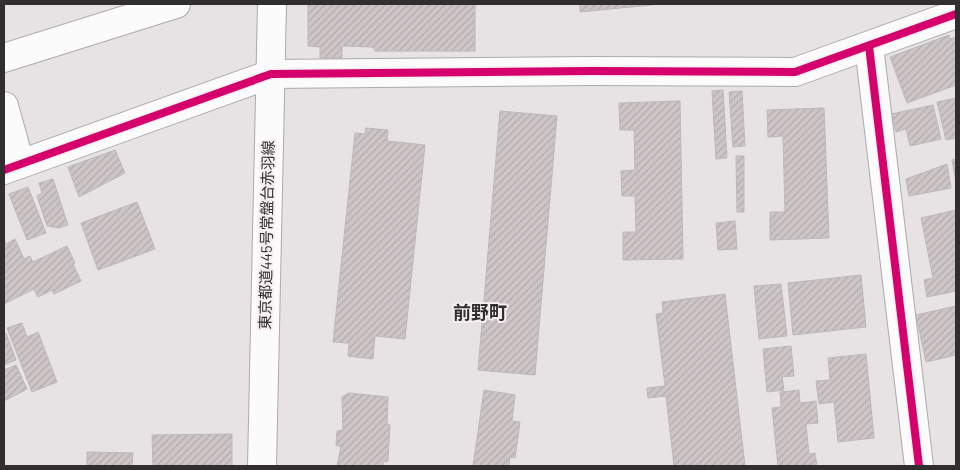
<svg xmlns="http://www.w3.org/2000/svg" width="960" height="470" font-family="Barlow,'Noto Sans JP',sans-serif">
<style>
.building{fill:url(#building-hatch);stroke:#bcb8b9}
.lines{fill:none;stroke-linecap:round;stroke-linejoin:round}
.street-casing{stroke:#adaaab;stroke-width:30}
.secondary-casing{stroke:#adaaab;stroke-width:30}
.street{stroke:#fbfbfb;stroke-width:28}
.secondary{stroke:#fbfbfb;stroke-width:28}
.cycleway-casing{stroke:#f5eef0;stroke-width:11}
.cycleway{stroke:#d6006c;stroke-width:8}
.labels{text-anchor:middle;stroke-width:4;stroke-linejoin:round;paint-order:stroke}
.street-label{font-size:15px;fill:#302e2e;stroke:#f5eef0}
.quarter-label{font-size:18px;font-weight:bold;fill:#302e2e;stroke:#f5eef0}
</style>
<defs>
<pattern id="building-hatch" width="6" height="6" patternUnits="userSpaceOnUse" patternTransform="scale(1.25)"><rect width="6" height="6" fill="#cec5c7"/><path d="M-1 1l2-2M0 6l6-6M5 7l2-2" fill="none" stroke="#b1aaab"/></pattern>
</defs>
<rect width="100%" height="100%" fill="#e7e2e4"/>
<g class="building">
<path d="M308 4H475V51H375L373 47 342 46V58H320V47L308 46Z"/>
<path d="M580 4H661L580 12Z"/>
<path d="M949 35 950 39 956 37V85L907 103 890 57Z"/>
<path d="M723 90 727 158 716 159 712 91Z"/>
<path d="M742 91 745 146 733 147 729 92Z"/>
<path d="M956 98V138L946 140 937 102Z"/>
<path d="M680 101 683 259 623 260V232H636L635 196H622L621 171 635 170 634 130H620L619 103Z"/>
<path d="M933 105 941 139 910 146 906 129 896 132 891 114Z"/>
<path d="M824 108 829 238 770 240V212H785L783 136 768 137 767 110Z"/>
<path d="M500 111 557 116 535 375 478 370Z"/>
<path d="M366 128 388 130 387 141 425 145 405 339 375 336 373 359 348 356 349 343 333 342 355 133 365 134Z"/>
<path d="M115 150 125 173 79 197 68 167Z"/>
<path d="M736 156H744V212H737Z"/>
<path d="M956 159V182L952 160Z"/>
<path d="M947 164 951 188 909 196 906 179Z"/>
<path d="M53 179 68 225 59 228 47 226 37 196 42 193 39 183Z"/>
<path d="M28 187 46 233 27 240 9 194Z"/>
<path d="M137 202 155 249 98 270 81 223Z"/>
<path d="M956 210V291L927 297 924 280 933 278 921 218Z"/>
<path d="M735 221 737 249 718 250 716 223Z"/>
<path d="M4 239 6 244 15 239 24 259 30 256 33 262 67 246 75 263 73 264 81 281 54 294 52 290 38 297 34 289 4 304Z"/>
<path d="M861 275 866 327 793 335 788 283Z"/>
<path d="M781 284 787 336 759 339 754 286Z"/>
<path d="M725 294 745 466H674L666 396 648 398 647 388 665 386 656 314 663 313 662 302Z"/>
<path d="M956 306V355L926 362 916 315Z"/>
<path d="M22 323 27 337 38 332 57 382 32 392 7 328Z"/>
<path d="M6 333 16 360 4 365V334Z"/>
<path d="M791 346 794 376 782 377 784 390 767 392 763 349Z"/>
<path d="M866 354 874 438 838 442 834 402 819 404 816 381 830 380 828 358Z"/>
<path d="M16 365 27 389 4 401V370Z"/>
<path d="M484 390 515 395 512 421 520 422 515 458 510 457 509 466H473Z"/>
<path d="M799 390 800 403 816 401 818 423 806 424 809 454 815 453 817 466H778L772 408 781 407 780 392Z"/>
<path d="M349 393 388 397 387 424 390 425 388 461 383 462V466H337L341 447 336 445 337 431 343 430 342 397Z"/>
<path d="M232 434V466H153L152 435Z"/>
<path d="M87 452 133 453 132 466H87Z"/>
</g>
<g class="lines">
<defs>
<g id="street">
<path d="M869 46 919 466"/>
<path d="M4 58 176 4"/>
<path d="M4 106 20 164"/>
<path d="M4 170 271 74 592 71 795 72 956 14"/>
</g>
<path id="secondary" d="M262 466 272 4"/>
</defs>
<use href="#street" class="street-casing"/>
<use href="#secondary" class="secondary-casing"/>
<use href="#street" class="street"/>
<use href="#secondary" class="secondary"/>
<defs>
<g id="cycleway">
<path d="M869 46 919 466"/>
<path d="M4 170 271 74 592 71 795 72 956 14"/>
</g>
</defs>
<use href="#cycleway" class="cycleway-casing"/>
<use href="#cycleway" class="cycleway"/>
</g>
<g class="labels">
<g class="street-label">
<text transform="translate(267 235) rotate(-89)" y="5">東京都道445号常盤台赤羽線</text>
</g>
<g class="quarter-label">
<text x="480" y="319">前野町</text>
</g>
</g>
<rect width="960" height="470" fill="none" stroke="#302e2e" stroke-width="10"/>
</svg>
